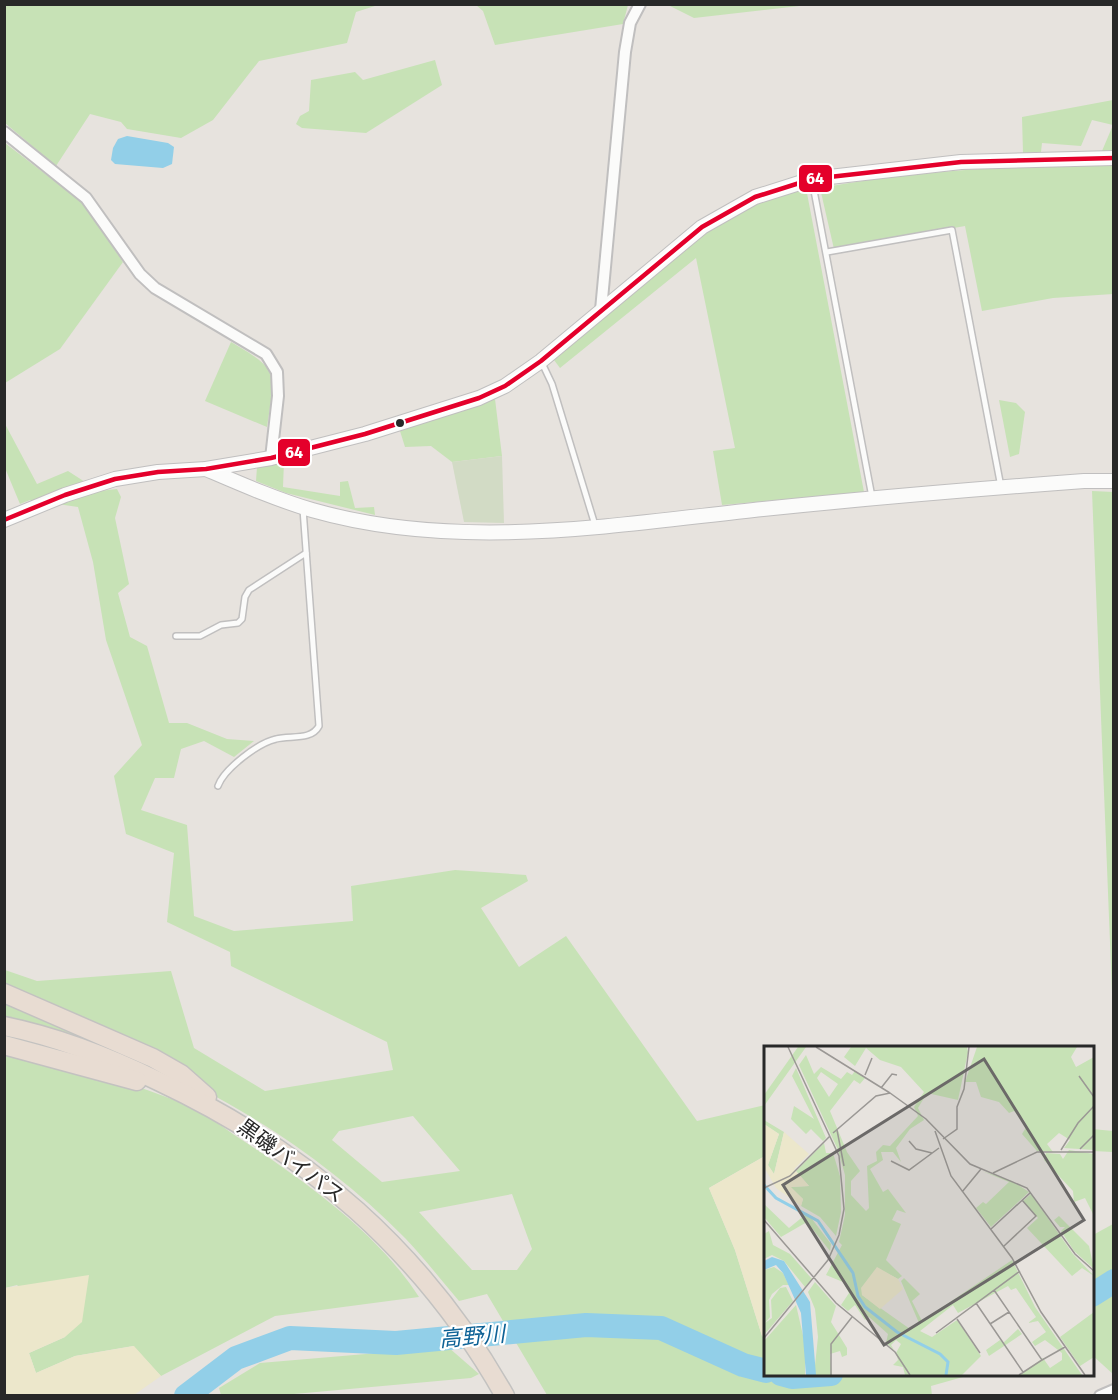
<svg xmlns="http://www.w3.org/2000/svg" width="1118" height="1400" font-family="'Fira Sans','Noto Sans JP',sans-serif">
<style>
.green{fill:#c7e2b6;fill-rule:evenodd}
.sand{fill:#ece7cb}
.cemetery{fill:#d2dbc5}
.water{fill:#92cfe8}
.lines{fill:none;stroke-linecap:round;stroke-linejoin:round}
.river{stroke:#92cfe8;stroke-width:24}
.lane-casing{stroke:#c0bfbf;stroke-width:8}
.street-casing{stroke:#c0bfbf;stroke-width:14}
.secondary-casing{stroke:#c0bfbf;stroke-width:16}
.highway-casing{stroke:#c3c2c0;stroke-width:21}
.lane{stroke:#fbfbfa;stroke-width:5}
.street{stroke:#fbfbfa;stroke-width:10}
.secondary{stroke:#fbfbfa;stroke-width:14}
.highway{stroke:#e8dcd2;stroke-width:18}
.bus-1-casing{stroke:#fff;stroke-width:9}
.bus-1{stroke:#e4002b;stroke-width:4.5}
.bus-dot{fill:#282828;stroke:#fff;stroke-width:2}
.labels{text-anchor:middle;stroke-width:4.5;stroke-linejoin:round;paint-order:stroke}
.street-label{font-size:21px;fill:#282828;stroke:#fff}
.water-label{font-size:22px;font-style:italic;fill:#0e6296;stroke:#fff}
.inset-river{fill:none;stroke:#92cfe8;stroke-width:3}
.inset-road{fill:none;stroke:#9b9895;stroke-width:1.5}
.view{fill:#6b6968;fill-opacity:0.15;stroke:#6b6968;stroke-width:3}
.inset-edge{fill:none;stroke:#282828;stroke-width:3}
.line-badge{stroke:#fff;stroke-width:2}
.badge-label{font-size:16px;text-anchor:middle;font-weight:bold;fill:#fff}
</style>
<rect width="100%" height="100%" fill="#e7e3de"/>
<g class="green">
<path d="M4 5 5 4 378 5 356 12 347 43 259 61 213 120 181 138 127 129 121 122 90 114 56 166 5 123Z"/>
<path d="M476 5H628L623 24 495 45 483 11Z"/>
<path d="M668 5V4L808 5 694 18Z"/>
<path d="M435 60 442 85 366 133 302 128 296 124 300 116 309 111 311 80 355 72 363 80Z"/>
<path d="M1113 100V151H1102L1113 125 1092 120 1081 146 1042 143 1041 152 1023 153 1022 117Z"/>
<path d="M5 143 83 203 123 262 60 349 5 383Z"/>
<path d="M1113 164V294L1053 298 982 311 965 226 834 249 820 188C917 170 1014 166 1113 164Z"/>
<path d="M806 188 864 492 722 505 713 451 735 448 696 258 560 368 554 360C610 313 671 253 733 215 755 201 781 194 806 188Z"/>
<path d="M231 342C281 371 275 372 267 427L205 401Z"/>
<path d="M495 399 502 456 452 462 431 446 405 447 400 431Z"/>
<path d="M999 400 1016 403 1025 412 1019 454 1010 457Z"/>
<path d="M4 422 37 484 68 471 99 491 117 489 121 497 115 518 129 584 118 593 130 637 147 646 169 723H187L227 739 254 741 234 757 204 741 181 749 174 778H155L141 810 187 825 194 916 234 931 353 921 351 886 455 870 526 875 528 881 481 908 519 967 566 936 697 1121 765 1105V1156L709 1188 735 1250 762 1336 765 1338 766 1374 970 1375 931 1386 932 1396 547 1395 487 1294 459 1301C441 1280 424 1258 405 1238 330 1162 241 1104 143 1061 99 1042 51 1029 5 1016V970L37 981 171 971 194 1048 265 1091 393 1070 387 1042 231 966 230 952 167 922 174 853 126 834 114 776 142 745 106 640 93 562 78 507 30 500 20 504 5 468ZM413 1116 460 1171 382 1182 332 1140 339 1131ZM512 1194 532 1249 517 1270H472L419 1212Z"/>
<path d="M284 461 283 487 340 496V482L348 481 355 508 374 507 375 515 286 493 256 481 257 467Z"/>
<path d="M1092 491 1114 492 1113 1018Z"/>
<path d="M5 1052C68 1068 133 1081 193 1108 209 1116 224 1128 239 1138 302 1179 378 1233 419 1297L275 1316 161 1376 133 1346 75 1356 36 1373 29 1353 65 1337 17 1285 5 1288Z"/>
<path d="M1092 1129 1113 1131V1152L1093 1151Z"/>
<path d="M1113 1224V1374L1092 1355 1093 1235Z"/>
<path d="M448 1347 479 1374 471 1378 283 1395H221L219 1388 260 1363Z"/>
</g>
<g class="sand">
<path d="M765 1156V1338L762 1336 735 1250 709 1188Z"/>
<path d="M89 1275 82 1322 65 1337 29 1353 36 1373 75 1356 134 1346 161 1376 134 1395H5V1288Z"/>
</g>
<path class="cemetery" d="M502 456 504 523 464 522 452 462Z"/>
<path class="water" d="M127 136 168 143 174 147 172 164 163 168 115 164 111 160 113 148 118 139Z"/>
<g class="lines">
<g class="river">
<path d="M1092 1295 1114 1281"/>
<path d="M781 1374 792 1377 831 1374"/>
<path d="M186 1396 236 1358 290 1338 396 1343 586 1325 661 1328 743 1365 766 1371"/>
</g>
<defs>
<g id="lane">
<path d="M812 180 872 497"/>
<path d="M827 252 952 230 1001 487"/>
<path d="M542 363 552 384 595 525"/>
<path d="M176 636H200L221 625 238 623 242 619 245 597 249 590 306 553"/>
<path d="M218 786C224 769 258 743 276 739 290 735 311 741 319 726L303 509"/>
</g>
<g id="street">
<path d="M4 132 86 198 140 274 155 288 266 354 277 372 278 396 271 458"/>
<path d="M601 310 625 52 630 23 640 4"/>
<path d="M1100 1396 1114 1390"/>
</g>
<g id="secondary">
<path d="M206 469C241 484 275 499 312 510 459 552 613 525 763 509 870 498 977 489 1084 481H1114"/>
<path d="M4 520 65 495 115 479 158 472 206 469 271 458 365 434 479 398 505 386 541 361 702 227 755 197 812 179 961 162 1114 158"/>
</g>
<g id="highway">
<path d="M4 993 153 1058 181 1074 207 1097"/>
<path d="M4 1026C58 1037 109 1057 158 1081 307 1151 424 1252 505 1396"/>
<path d="M4 1045 137 1081"/>
</g>
</defs>
<use href="#lane" class="lane-casing"/>
<use href="#street" class="street-casing"/>
<use href="#secondary" class="secondary-casing"/>
<use href="#highway" class="highway-casing"/>
<use href="#lane" class="lane"/>
<use href="#street" class="street"/>
<use href="#secondary" class="secondary"/>
<use href="#highway" class="highway"/>
<defs>
<path id="bus-1" d="M4 520 65 495 115 479 158 472 206 469 271 458 365 434 479 398 505 386 541 361 702 227 755 197 812 179 961 162 1114 158"/>
</defs>
<use href="#bus-1" class="bus-1-casing"/>
<use href="#bus-1" class="bus-1"/>
</g>
<circle class="bus-dot" cx="400" cy="423" r="5"/>
<g class="labels">
<g class="street-label">
<text transform="translate(291 1161) rotate(36)" y="7">黒磯バイパス</text>
</g>
<g class="water-label">
<text transform="translate(472 1336) rotate(-5)" y="8">高野川</text>
</g>
</g>
<g transform="translate(764 1046)">
<rect width="330" height="330" fill="#e7e3de"/>
<path d="M34 1H42L0 60V49ZM87 1H203L204 6 194 54 163 47 154 62 160 74 146 83 132 102 137 116 129 106H117L119 114 106 123 119 146 124 143 142 167 133 164 128 174 137 178 122 214 138 230 134 233 113 222 98 249 146 283 155 277 137 235 140 232 156 248 148 255 158 275 248 214 271 261 318 329H256L279 312 286 322 298 314V307L281 294 271 300 268 296 282 286 274 275 264 277 272 271 252 242 247 244 244 240 194 267 189 259 156 285 168 291 193 274 217 310 198 329H141L139 321 129 319 134 314 132 307 137 298 132 294 127 299 130 304 122 297 124 288 105 271 101 274 91 259 84 265 77 259 85 247 79 236 62 229 78 199 75 196 81 169V129L74 104 35 19 42 9 50 28 57 21 77 33 83 26 88 29 91 25 101 32 96 38 90 34 66 65 83 106 96 125 87 135V149L102 165 105 162 103 120 113 115 112 106 119 99 126 100 154 70 150 61 160 46 137 21 116 14 102 2 91 20 80 11ZM57 26 74 38 65 51 53 32ZM213 1H313L307 11 312 21 330 11V104L300 102 306 94 295 87 283 98 289 106 273 105 258 88 263 80 260 74 250 65 245 67 235 56 217 51 212 36H201ZM32 22 62 92 59 95 47 83 42 88 27 73 30 60 50 73 28 30ZM0 74 20 86 10 128 4 119 15 88 0 78ZM60 97 62 107H69L76 130 77 166 72 190 56 171 37 160 39 153 26 141 45 140 32 125ZM305 104 330 108V170L321 152 310 156 309 145 280 114 282 107 296 108 299 113ZM218 125 248 135 265 146 227 181 212 162 219 156 222 158 245 136ZM267 148 309 208 330 230 318 222 308 230 263 182 274 172 259 155ZM0 158 25 182 41 169 48 173 67 198 66 205 43 176 17 191 0 171ZM295 170 325 200 330 223 310 205 297 185 301 181H296L290 174ZM5 185 9 199 26 208 48 233 41 241 20 215 8 209 0 213V188ZM10 221 19 227 25 239H19L8 248 5 254 6 271 1 277 8 272 7 254 16 242 22 241 29 255 0 289V224ZM51 236 72 260 67 276 83 302V309L78 311 76 305 66 308 68 329H50L54 291 51 263 44 246ZM32 259 41 298V329H0V295ZM330 266V311L316 320 296 291ZM254 283 258 288 225 310 222 304 236 294 239 297Z" fill="#c7e2b6" fill-rule="evenodd"/>
<path d="M0 78 15 88 4 119 10 128 20 86 45 108 30 123 45 140 27 141 39 153 37 160 12 142 0 121ZM113 221 134 233 139 243 116 263 98 249 97 242Z" fill="#ece7cb"/>
<path d="M8 211 20 215 46 256 52 329H42L37 267 19 227 12 219 0 224V215Z" fill="#92cfe8"/>
<path class="inset-river" d="M0 139 12 152 54 175 89 227 94 250 101 261 133 286 176 308 184 316 182 329"/>
<path class="inset-road" d="M52 1 126 47M101 29 108 12M315 30 330 51M117 42 128 28 133 29M73 84 80 120M171 85 187 130 248 212 277 266 321 329M69 87 112 50 126 47 162 73 206 118 263 142 311 208 330 225M179 93 193 83V61L200 43 205 1M145 95 152 103 168 107M316 103 330 89M297 104 314 77 330 60M127 115 145 124 175 102M229 127 273 106H330M0 142 26 130 66 90M198 146 217 123M0 174 72 257 131 306 146 329M227 183 266 147M240 200 272 170 258 154M230 244 278 314 255 329M212 257 259 326M193 273 216 307M226 278 245 266M172 287 256 225M0 292 64 214 75 189 80 163 75 110 24 1M278 314 301 301M67 329V298L88 271"/>
<path class="view" d="M220 13 320 174 120 299 19 139Z"/>
<rect width="330" height="330" class="inset-edge"/>
</g>
<g class="line-badge">
<rect x="798" y="164" width="35" height="29" rx="6" fill="#e4002b"/>
<rect x="277" y="438" width="34" height="29" rx="6" fill="#e4002b"/>
</g>
<g class="badge-label">
<text x="815" y="184">64</text>
<text x="294" y="458">64</text>
</g>
<rect width="1118" height="1400" fill="none" stroke="#282828" stroke-width="12"/>
</svg>
